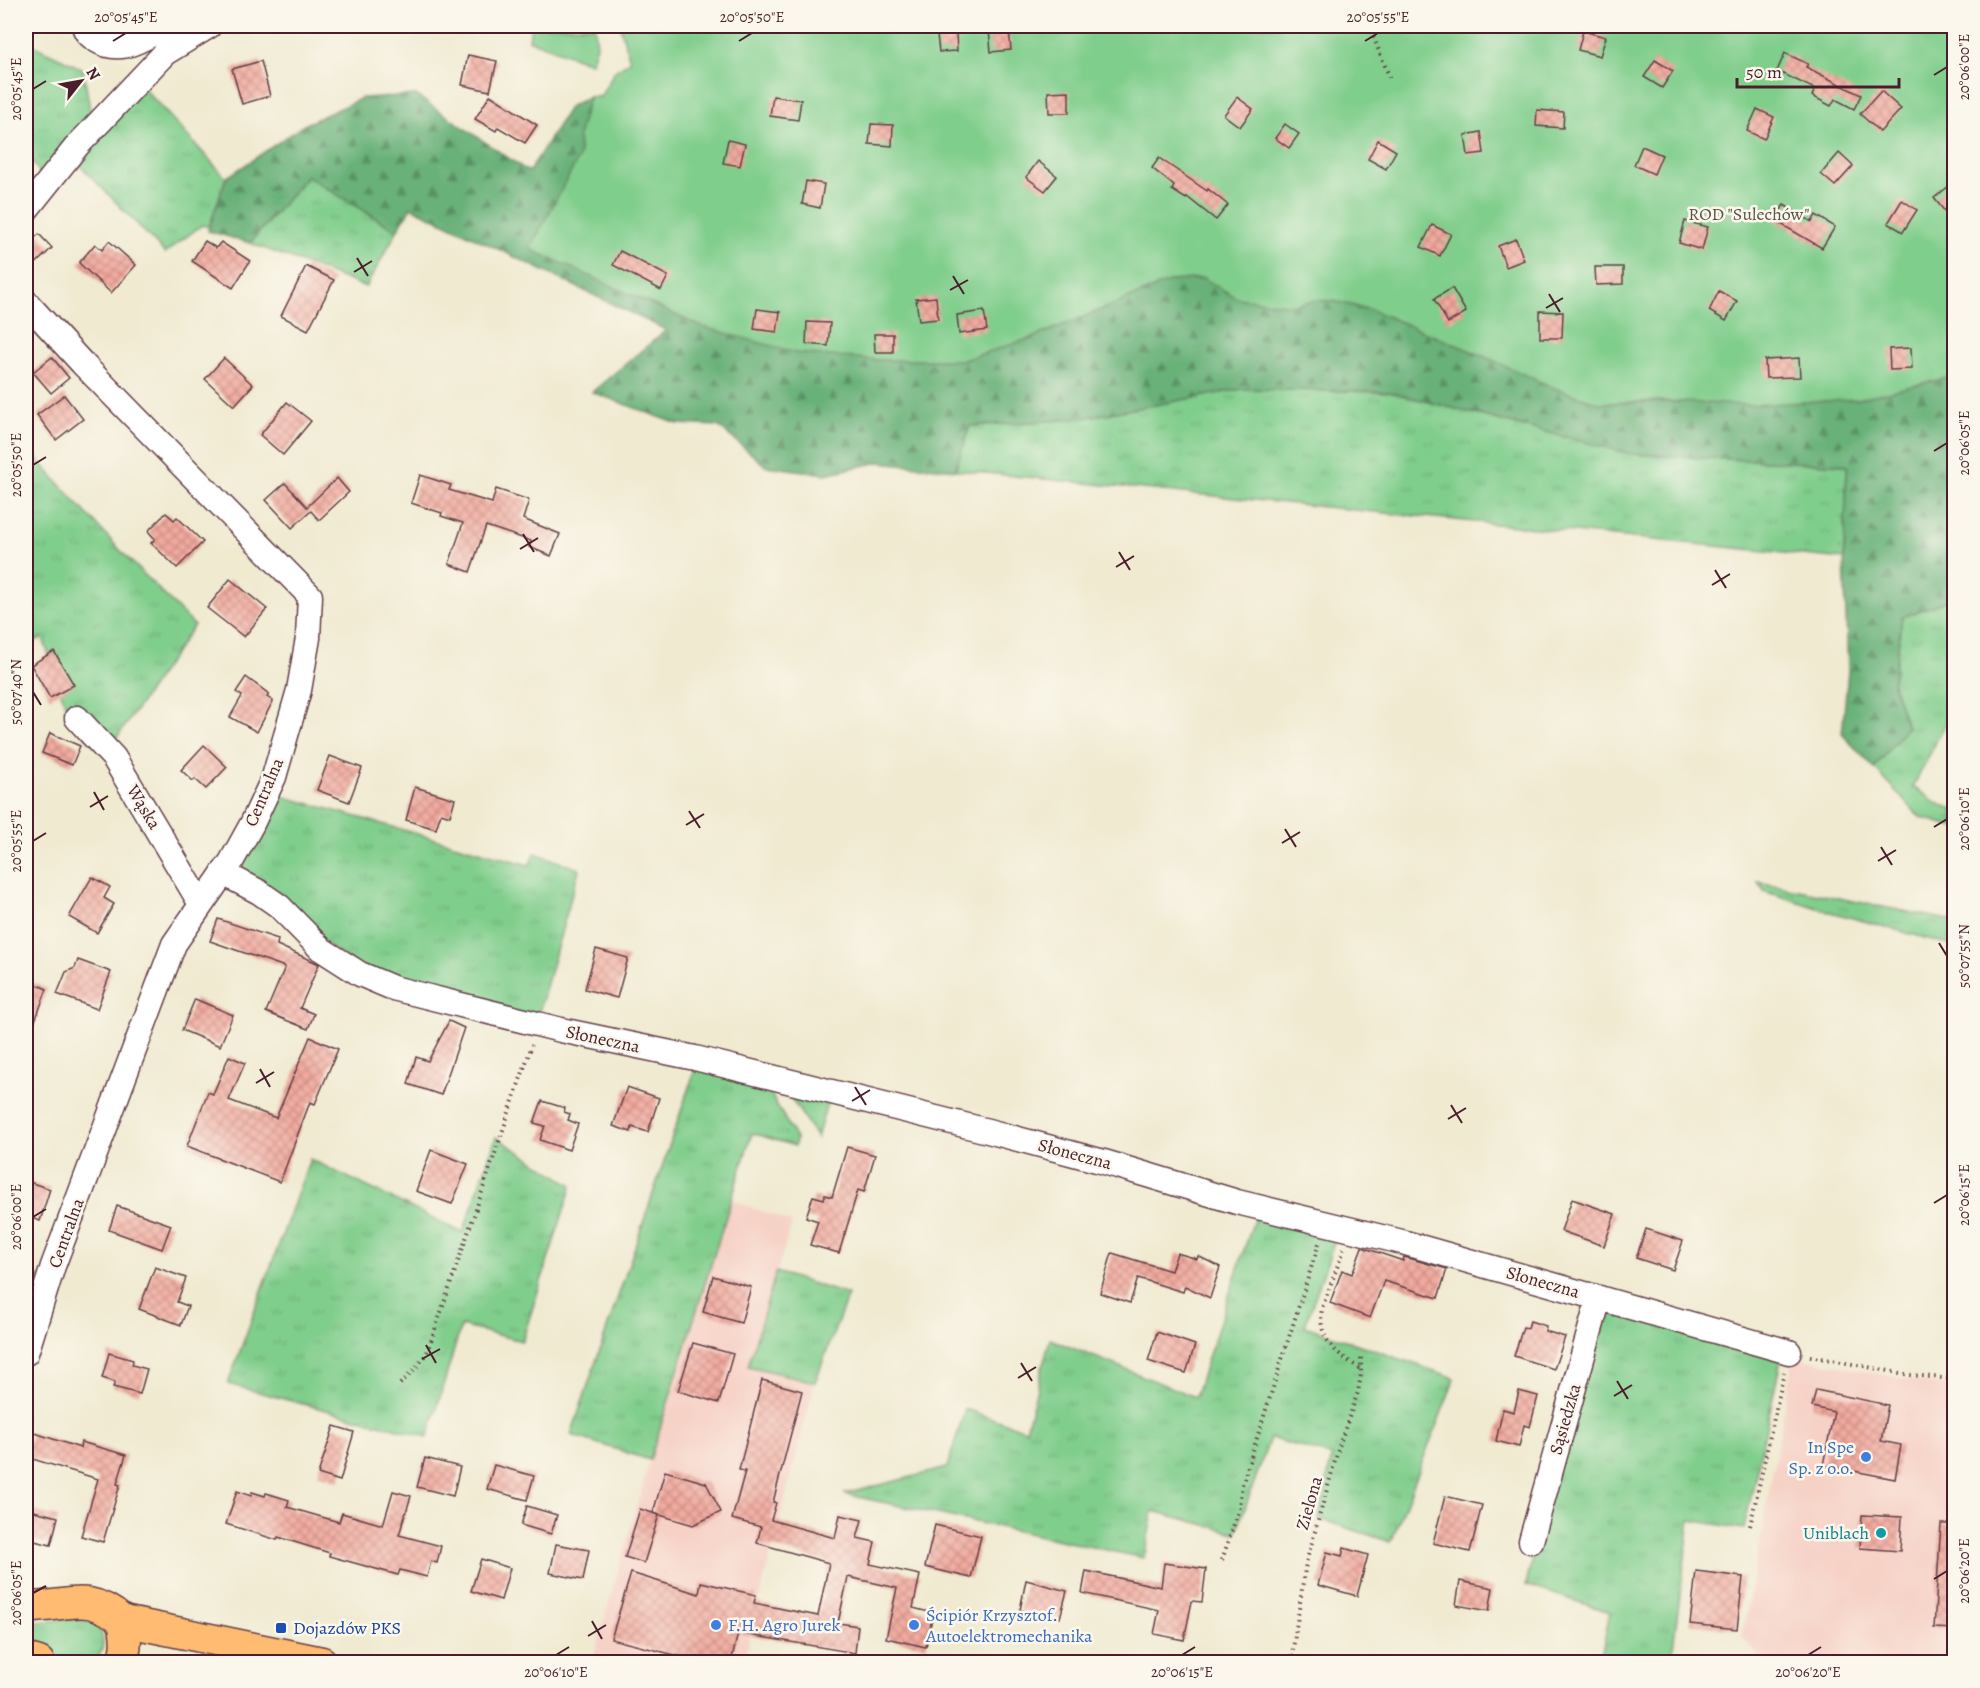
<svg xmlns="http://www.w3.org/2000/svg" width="1980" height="1688" font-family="Alegreya,serif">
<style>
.built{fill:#f6d1c6}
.grass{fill:url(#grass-tufts);stroke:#65765c;stroke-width:1.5}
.forest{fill:url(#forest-firs);stroke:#596852;stroke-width:1.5}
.green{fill:#80ce8c;stroke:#65765c;stroke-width:1.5}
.building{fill:url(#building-cross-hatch)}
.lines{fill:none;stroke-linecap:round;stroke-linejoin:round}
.minor-casing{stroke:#633d44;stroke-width:27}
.major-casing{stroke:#633d44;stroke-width:33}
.path{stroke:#633d44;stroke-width:4;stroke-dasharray:1.5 4.5;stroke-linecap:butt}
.minor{stroke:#fff;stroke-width:24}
.major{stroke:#febb71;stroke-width:30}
.ticks{fill:none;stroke:#4a1f2b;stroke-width:2}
.shop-dot{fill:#3f7fe0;stroke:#fbf7ec;stroke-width:2}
.culture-dot{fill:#0f9aa8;stroke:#fbf7ec;stroke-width:2}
.transit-dot{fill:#1a4fb4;stroke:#fbf7ec;stroke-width:2}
.labels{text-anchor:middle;stroke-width:5;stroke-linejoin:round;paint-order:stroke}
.park-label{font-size:18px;fill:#5a5448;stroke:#fbf7ec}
.street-label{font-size:18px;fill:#4a1f2b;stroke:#fbf7ec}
.shop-label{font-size:18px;fill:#366cbe;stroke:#fbf7ec;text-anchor:start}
.culture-label{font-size:18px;fill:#0d838f;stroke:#fbf7ec;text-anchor:end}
.transit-label{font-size:18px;fill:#164399;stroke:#fbf7ec;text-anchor:start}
.neatline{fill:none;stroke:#4a1f2b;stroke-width:2}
.ticks-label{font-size:15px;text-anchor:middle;fill:#4a1f2b}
</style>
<defs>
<pattern id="grass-tufts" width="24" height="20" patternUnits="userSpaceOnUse" patternTransform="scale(1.5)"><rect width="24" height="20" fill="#80ce8c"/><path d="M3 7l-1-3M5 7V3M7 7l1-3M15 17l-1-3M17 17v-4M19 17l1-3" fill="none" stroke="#70b079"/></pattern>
<pattern id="forest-firs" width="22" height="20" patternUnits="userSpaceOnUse" patternTransform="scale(1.5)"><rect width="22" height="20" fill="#68b178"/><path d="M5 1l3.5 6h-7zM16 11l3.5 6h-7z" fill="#588f63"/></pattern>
<pattern id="building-cross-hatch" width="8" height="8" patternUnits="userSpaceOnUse" patternTransform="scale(1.5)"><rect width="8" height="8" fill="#f2aa9f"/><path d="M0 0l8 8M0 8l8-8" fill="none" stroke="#c68a82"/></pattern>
</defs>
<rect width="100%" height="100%" fill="#fbf7ec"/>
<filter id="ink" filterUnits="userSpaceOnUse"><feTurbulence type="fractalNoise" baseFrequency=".0167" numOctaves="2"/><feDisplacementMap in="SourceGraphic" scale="12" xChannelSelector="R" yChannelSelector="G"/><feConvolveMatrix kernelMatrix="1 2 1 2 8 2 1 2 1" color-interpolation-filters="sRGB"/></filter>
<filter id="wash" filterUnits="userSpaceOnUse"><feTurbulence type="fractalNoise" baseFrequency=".008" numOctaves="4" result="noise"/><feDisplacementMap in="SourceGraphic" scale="24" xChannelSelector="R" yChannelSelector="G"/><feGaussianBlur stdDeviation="1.35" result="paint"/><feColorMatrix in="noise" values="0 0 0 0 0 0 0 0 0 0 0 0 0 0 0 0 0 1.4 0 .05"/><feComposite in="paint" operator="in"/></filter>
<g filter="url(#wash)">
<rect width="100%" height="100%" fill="#f0ead1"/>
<g class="built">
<path d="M730 1199 792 1223 748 1366 815 1382 743 1662H592L650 1460Z"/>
<path d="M1794 1357 1925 1383 1954 1385V1662H1763L1742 1636Z"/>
</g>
<g class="grass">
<path d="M26 42 83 69 92 121 43 176 26 155Z"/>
<path d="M141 85 226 178 209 227 202 225 165 253 73 158Z"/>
<path d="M307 176 397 231 366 287 250 243Z"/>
<path d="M1242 389 1390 392 1631 454 1847 465 1844 559 955 470 970 426 1077 419Z"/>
<path d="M26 447 117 547 194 625 105 755 71 722 43 638 26 644Z"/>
<path d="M1954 598V707L1913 787 1939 804 1954 809V827L1920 817 1874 768 1907 727 1893 684 1902 617Z"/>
<path d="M271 793 529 865 535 853 579 869 537 1019 361 969 230 872Z"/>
<path d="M1758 882 1954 921V946L1824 910 1764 891Z"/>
<path d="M697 1064 764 1082 796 1139 795 1146 752 1133 650 1460 571 1435Z"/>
<path d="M782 1084 829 1096 817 1138Z"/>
<path d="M496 1137 572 1185 522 1341 461 1326 428 1437 228 1384 310 1159 463 1233Z"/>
<path d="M1257 1211 1338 1231 1305 1326 1455 1378 1391 1542 1319 1519 1332 1456 1270 1438 1236 1533 1153 1511 1144 1558 844 1494 947 1468 965 1409 1026 1430 1050 1339 1195 1397Z"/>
<path d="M26 1272 43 1278 26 1335Z"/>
<path d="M776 1272 848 1295 815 1382 748 1366Z"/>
<path d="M1595 1304 1782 1355 1744 1529 1690 1520 1671 1662H1600L1610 1612 1526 1585 1566 1410Z"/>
<path d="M68 1619C75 1619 84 1619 91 1622 107 1630 108 1658 88 1662 84 1663 78 1663 74 1662 66 1662 60 1656 52 1653 44 1649 35 1646 26 1643V1623Z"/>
</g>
<path class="forest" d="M416 95 529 172 570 106 589 97 578 137 580 155 531 249 797 353 879 360H963L1034 337 1171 281 1203 278 1237 298 1293 305 1316 300 1334 301 1372 310 1483 356 1557 389 1600 403 1857 399 1954 376V598L1902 617 1893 684 1907 727 1874 768 1842 734 1848 671 1844 559 1847 465 1631 454 1390 392 1242 389 1077 419 970 426 955 470 879 462 826 474 766 466 718 426 678 424 592 392 666 330 411 207 397 231 307 176 250 243 208 231 226 178 304 125 362 98Z"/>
<g class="green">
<path d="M531 26H595L597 46 591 63 529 40Z"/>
<path d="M620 26H1954V376L1857 399 1751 405 1661 401 1600 403 1557 389 1483 356 1372 310 1334 301 1316 300 1293 305 1237 298 1203 278 1171 281 1034 337 963 360H879L797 353 700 326 530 249 580 155 578 137 589 97H600L615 71 630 61Z"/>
</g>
<g id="blocks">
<g class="building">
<path d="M1009 29 1011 50 991 52 989 30Z"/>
<path d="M1583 31 1606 37 1600 56 1578 50Z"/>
<path d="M956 34 957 51 939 52 937 35Z"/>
<path d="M1785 53 1808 64 1806 67 1861 95 1854 109 1835 99 1831 106 1812 96 1815 89 1777 71Z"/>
<path d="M468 55 497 61 490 91 462 85Z"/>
<path d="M1655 60 1673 71 1662 88 1644 77Z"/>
<path d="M261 61 270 96 242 104 232 69Z"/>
<path d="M1069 91V113H1049L1048 92Z"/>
<path d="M1881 91 1901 109 1880 132 1860 114Z"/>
<path d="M490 95 537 125 525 143 498 127 496 131 475 119Z"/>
<path d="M773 96 801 100 798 120 770 116Z"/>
<path d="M1237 97 1253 109 1240 127 1224 115Z"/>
<path d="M1757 109 1774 117 1764 139 1747 131Z"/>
<path d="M1537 110 1564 112 1563 128 1536 126Z"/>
<path d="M871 124 893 125 892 146 869 144Z"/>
<path d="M1285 124 1299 134 1289 148 1275 138Z"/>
<path d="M1481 132 1484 153 1468 155 1465 135Z"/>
<path d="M728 140 745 144 740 166 723 163Z"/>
<path d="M1378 140 1396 151 1386 169 1368 159Z"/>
<path d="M1642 146 1662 155 1654 174 1634 165Z"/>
<path d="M1839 153 1853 166 1835 186 1821 174Z"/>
<path d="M1159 158 1207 191 1208 189 1228 205 1216 220 1187 197 1186 199 1172 190 1174 186 1152 168Z"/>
<path d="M1038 161 1057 176 1045 191 1026 177Z"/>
<path d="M806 181 824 184 820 208 802 204Z"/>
<path d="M1954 182V223L1934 198Z"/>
<path d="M1902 200 1917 210 1903 232 1888 223Z"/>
<path d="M1784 205 1812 222 1816 215 1835 227 1822 248 1774 220Z"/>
<path d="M1685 221 1708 227 1702 250 1679 243Z"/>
<path d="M1432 225 1451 234 1440 256 1421 247Z"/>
<path d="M39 234 52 248 26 273V246Z"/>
<path d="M1516 239 1524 260 1506 267 1498 246Z"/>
<path d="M109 241 136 265 111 293 79 263 95 244 102 250Z"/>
<path d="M205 241 216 248 221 242 250 261 233 288 192 261Z"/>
<path d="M620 251 668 276 661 290 613 265Z"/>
<path d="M306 266 334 280 308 330 281 316Z"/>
<path d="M1595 267H1623V284L1596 285Z"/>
<path d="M1452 288 1466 312 1448 323 1434 299Z"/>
<path d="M1719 291 1737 301 1726 321 1709 311Z"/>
<path d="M936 297 938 319 919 321 916 299Z"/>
<path d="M757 309 780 312 777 332 754 329Z"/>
<path d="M984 311 987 330 959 334 957 315Z"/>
<path d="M1540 311 1563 312 1562 338H1540Z"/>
<path d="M807 322 830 323 828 346 806 344Z"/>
<path d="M874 334H893V352H875Z"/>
<path d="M1911 348 1912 369 1890 370 1889 349Z"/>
<path d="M52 357 69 378 51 393 33 372Z"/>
<path d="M224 358 253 385 234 406 205 379Z"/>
<path d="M1799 358 1800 377 1766 378 1765 360Z"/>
<path d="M64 395 83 419 56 440 37 415Z"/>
<path d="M287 402 311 421 283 455 260 435Z"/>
<path d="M420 475 451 485 449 490 492 503 496 489 529 500 523 519 560 534 551 556 529 547 531 541 486 526 470 572 449 564 463 523 441 516 442 513 411 503Z"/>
<path d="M337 478 349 492 319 520 311 511 292 528 266 500 285 483 307 507Z"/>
<path d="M166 513 174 520 177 517 203 542 177 568 151 543 155 539 148 531Z"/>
<path d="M230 579 267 609 244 637 207 608Z"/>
<path d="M54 651 74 685 50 698 31 665Z"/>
<path d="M246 677 269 694 267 697 273 701 257 732 230 717 242 696 236 692Z"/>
<path d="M50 733 80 746 72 765 42 753Z"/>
<path d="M204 745 227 767 206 789 195 779 193 781 181 770Z"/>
<path d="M330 756 362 768 349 802 317 790Z"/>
<path d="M415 787 455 799 450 816 441 813 436 829 406 820Z"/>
<path d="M92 877 110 887 104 898 114 904 97 933 69 917Z"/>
<path d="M218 919 278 939 277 945 319 964 300 1008 314 1014 308 1029 266 1012 285 967 210 941Z"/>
<path d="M596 949 628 958 617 998 585 989Z"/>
<path d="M78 960 111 972 97 1009 57 994 66 972 75 968Z"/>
<path d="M26 980 47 989 27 1042 26 1041Z"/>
<path d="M195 999 233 1015 220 1046 182 1030Z"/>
<path d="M449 1021 464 1028 441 1095 408 1084 416 1057 428 1061Z"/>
<path d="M310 1037 338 1049 315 1104 310 1102 280 1182 187 1146 208 1092 213 1094 229 1056 245 1063 229 1100 276 1118Z"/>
<path d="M627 1087 659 1098 648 1132 632 1127 631 1132 613 1126Z"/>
<path d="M542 1101 565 1108 564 1112 570 1114 568 1120 578 1124 569 1150 540 1140 545 1126 534 1123Z"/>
<path d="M847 1147 875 1155 864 1192 858 1190 839 1253 810 1245 818 1221 806 1217 813 1196 824 1199 825 1195 832 1197Z"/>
<path d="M431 1150 468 1164 452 1204 416 1191Z"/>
<path d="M26 1181 50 1189 40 1221 26 1216Z"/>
<path d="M1572 1199 1615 1214 1604 1246 1561 1231Z"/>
<path d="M117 1206 171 1225 162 1249 109 1230Z"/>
<path d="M1646 1229 1683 1241 1673 1270 1636 1258Z"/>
<path d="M1362 1247 1403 1261 1404 1257 1447 1269 1438 1298 1384 1281 1370 1318 1330 1303 1342 1270 1352 1274Z"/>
<path d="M1112 1253 1171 1271 1177 1253 1197 1259 1198 1256 1220 1267 1210 1298 1185 1286 1183 1292 1138 1278 1130 1303 1100 1293Z"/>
<path d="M155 1267 186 1278 177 1302 188 1306 181 1325 139 1309Z"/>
<path d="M713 1276 751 1287 741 1323 703 1312Z"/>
<path d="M1530 1321 1546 1326 1545 1331 1565 1337 1554 1369 1514 1356 1523 1327 1528 1328Z"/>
<path d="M1157 1332 1195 1345 1186 1373 1148 1361Z"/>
<path d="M693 1343 733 1354 719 1403 678 1391Z"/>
<path d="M109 1353 133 1360 132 1365 147 1369 140 1394 113 1387 115 1382 102 1378Z"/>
<path d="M762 1380 802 1391 773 1502 776 1503 771 1520 835 1538 840 1515 862 1520 857 1538 875 1542 870 1564 920 1575 913 1608 933 1613 926 1647 886 1638 897 1588 848 1577 838 1623 858 1626 855 1653 738 1633 731 1662H703L611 1639 631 1573 699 1594 701 1582 756 1595 754 1603 818 1616 829 1563 757 1543 761 1527 732 1519 745 1471 739 1470Z"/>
<path d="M1816 1390 1888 1405 1881 1441 1901 1445 1895 1479 1823 1465 1834 1412 1812 1407Z"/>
<path d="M1519 1391 1538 1396 1530 1427 1524 1425 1519 1447 1496 1441 1503 1409 1514 1412Z"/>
<path d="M334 1426 354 1432 340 1481 318 1474Z"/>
<path d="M32 1432 80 1448 81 1442 126 1455 117 1484 120 1485 103 1542 81 1536 98 1479 26 1457V1451Z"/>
<path d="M425 1458 460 1467 453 1496 417 1487Z"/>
<path d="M494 1465 534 1476 527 1500 487 1489Z"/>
<path d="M665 1471 706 1483 721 1512 693 1525 653 1513Z"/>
<path d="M237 1491 251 1496 252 1492 265 1496 266 1493 289 1500 287 1507 339 1522 342 1513 383 1525 393 1491 411 1496 399 1535 441 1546 437 1563 431 1561 427 1577 400 1570 398 1575 329 1556 330 1553 278 1537 277 1540 226 1524Z"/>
<path d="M1445 1496 1482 1505 1470 1552 1433 1543Z"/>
<path d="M527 1506 557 1515 551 1534 521 1525Z"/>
<path d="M26 1509 58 1517 51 1545 26 1539Z"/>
<path d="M640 1509 659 1515 644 1563 625 1557Z"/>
<path d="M1862 1515 1902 1517 1900 1551 1860 1548Z"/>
<path d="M1941 1524H1954V1629L1934 1628Z"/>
<path d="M935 1525 981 1536 971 1578 925 1567Z"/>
<path d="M556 1544 589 1550 583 1580 550 1573Z"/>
<path d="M1344 1548 1368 1555 1357 1596 1318 1585 1327 1552 1342 1556Z"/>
<path d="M481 1559 510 1568 501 1600 471 1591Z"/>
<path d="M1164 1563 1206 1569 1202 1602 1192 1601 1184 1640 1154 1634 1159 1610 1082 1593 1086 1571 1161 1587Z"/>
<path d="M1696 1571 1743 1577 1737 1629 1690 1624Z"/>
<path d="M1026 1580 1067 1591 1060 1618 1020 1610Z"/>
<path d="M1460 1581 1493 1588 1489 1611 1456 1605Z"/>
</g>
</g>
</g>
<g filter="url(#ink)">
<use href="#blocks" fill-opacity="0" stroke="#633d44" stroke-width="1.5"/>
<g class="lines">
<defs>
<g id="minor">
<path d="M84 26C86 33 89 35 96 40 122 56 143 38 167 26"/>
<path d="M26 210 77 146 165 53 209 26"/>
<path d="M26 302 82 363 310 596 308 638 299 690 274 777 252 824 231 862 174 944 53 1266 26 1353"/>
<path d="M77 718 114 758 201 904"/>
<path d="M223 873 259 892 279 906 321 949 360 974 393 988 561 1030 695 1058 988 1131 1104 1162 1237 1202 1402 1242 1789 1352"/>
<path d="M1531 1541 1599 1298"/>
</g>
<g id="major">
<path d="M26 1607C67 1608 86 1589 123 1621 126 1635 128 1649 121 1662"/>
<path d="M123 1621 322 1662"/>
<path d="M26 1658 39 1662"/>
</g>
</defs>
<use href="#minor" class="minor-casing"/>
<use href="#major" class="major-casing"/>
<g class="path">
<path d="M1369 26 1391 81"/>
<path d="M1344 1249 1322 1308C1317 1340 1337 1354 1361 1369"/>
<path d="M1810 1356 1910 1375 1954 1379"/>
<path d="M400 1384 416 1368 427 1353 532 1045"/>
<path d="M1750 1526 1784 1373"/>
<path d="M1222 1560 1238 1512 1242 1485 1319 1243"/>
<path d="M1291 1662 1306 1563 1341 1440 1358 1392 1361 1374V1354"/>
</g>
<use href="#minor" class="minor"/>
<use href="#major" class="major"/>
</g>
</g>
<path class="ticks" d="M113 41 126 33M739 41 752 33M1365 41 1378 33M1934 75 1947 67M33 89 46 81M357 258 368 276M354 272 372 261M953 276 964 294M950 290 968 280M1549 294 1560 312M1546 308 1563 298M1934 451 1947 443M33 465 46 457M523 534 534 552M520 549 538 538M1119 552 1130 570M1116 567 1134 556M1715 570 1726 588M1712 585 1730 574M33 692 41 705M94 792 104 810M90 807 108 796M689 811 700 828M686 825 704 814M1934 827 1947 819M1285 829 1296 847M33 841 46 833M1282 843 1300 832M1881 847 1892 865M1878 861 1896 850M1939 943 1947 956M260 1069 270 1087M256 1083 274 1072M855 1087 866 1105M852 1101 870 1090M1451 1105 1462 1123M1448 1119 1466 1108M1934 1203 1947 1195M33 1217 46 1209M426 1345 436 1363M422 1359 440 1349M1021 1363 1032 1381M1018 1378 1036 1367M1617 1381 1628 1399M1614 1396 1632 1385M1934 1579 1947 1571M33 1593 46 1586M592 1621 602 1639M588 1636 606 1625M556 1655 569 1647M1182 1655 1195 1647M1808 1655 1821 1647"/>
<g class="shop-dot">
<circle cx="1866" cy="1457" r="6"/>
<circle cx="716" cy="1625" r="6"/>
<circle cx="914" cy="1625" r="6"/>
</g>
<circle class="culture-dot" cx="1881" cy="1533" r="6"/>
<rect class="transit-dot" x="275" y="1622" width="12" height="12" rx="3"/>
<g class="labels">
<g class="park-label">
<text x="1749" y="220">ROD "Sulechów"</text>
</g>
<g class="street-label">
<text transform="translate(264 792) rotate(-67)" y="6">Centralna</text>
<text transform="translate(144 807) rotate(59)" y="6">Wąska</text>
<text transform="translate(603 1039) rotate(12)" y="6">Słoneczna</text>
<text transform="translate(1075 1154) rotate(15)" y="6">Słoneczna</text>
<text transform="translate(66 1233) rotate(-70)" y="6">Centralna</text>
<text transform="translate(1543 1282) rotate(16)" y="6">Słoneczna</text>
<text transform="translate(1565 1419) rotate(-74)" y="6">Sąsiedzka</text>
<text transform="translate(1309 1503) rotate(-74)" y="6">Zielona</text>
</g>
<g class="shop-label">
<text x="1854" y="1453" text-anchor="end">In Spe<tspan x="1854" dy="21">Sp. z o.o.</tspan></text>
<text x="926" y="1621">Ścipiór Krzysztof.<tspan x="926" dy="21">Autoelektromechanika</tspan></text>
<text x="728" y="1631">F.H. Agro Jurek</text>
</g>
<g class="culture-label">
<text x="1869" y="1539">Uniblach</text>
</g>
<g class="transit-label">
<text x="293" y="1634">Dojazdów PKS</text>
</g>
</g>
<rect width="1980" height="1688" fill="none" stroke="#fbf7ec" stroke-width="66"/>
<g transform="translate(81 81) rotate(59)" stroke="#fbf7ec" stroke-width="4.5" paint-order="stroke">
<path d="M0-4.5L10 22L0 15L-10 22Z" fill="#4a1f2b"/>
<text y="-9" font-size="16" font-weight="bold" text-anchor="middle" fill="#4a1f2b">N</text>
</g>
<path d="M1737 78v9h162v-9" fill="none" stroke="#4a1f2b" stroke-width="3"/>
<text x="1746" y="78" font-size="18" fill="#4a1f2b" stroke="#fbf7ec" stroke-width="4.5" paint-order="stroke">50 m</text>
<rect x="33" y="33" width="1914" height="1622" class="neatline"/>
<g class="ticks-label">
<text x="126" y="22">20°05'45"E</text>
<text x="752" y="22">20°05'50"E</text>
<text x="1378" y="22">20°05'55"E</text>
<text transform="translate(1964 67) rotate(-90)" y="5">20°06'00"E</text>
<text transform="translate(16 89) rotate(-90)" y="5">20°05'45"E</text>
<text transform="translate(1964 443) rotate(-90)" y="5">20°06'05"E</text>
<text transform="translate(16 465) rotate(-90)" y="5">20°05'50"E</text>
<text transform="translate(16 692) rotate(-90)" y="5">50°07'40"N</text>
<text transform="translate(1964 819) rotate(-90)" y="5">20°06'10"E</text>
<text transform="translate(16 841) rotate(-90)" y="5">20°05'55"E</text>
<text transform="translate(1964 956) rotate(-90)" y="5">50°07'55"N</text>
<text transform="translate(1964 1195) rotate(-90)" y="5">20°06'15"E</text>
<text transform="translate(16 1217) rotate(-90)" y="5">20°06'00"E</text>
<text transform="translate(1964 1571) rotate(-90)" y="5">20°06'20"E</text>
<text transform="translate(16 1593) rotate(-90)" y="5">20°06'05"E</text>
<text x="556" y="1677">20°06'10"E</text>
<text x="1182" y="1677">20°06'15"E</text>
<text x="1808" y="1677">20°06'20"E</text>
</g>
</svg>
